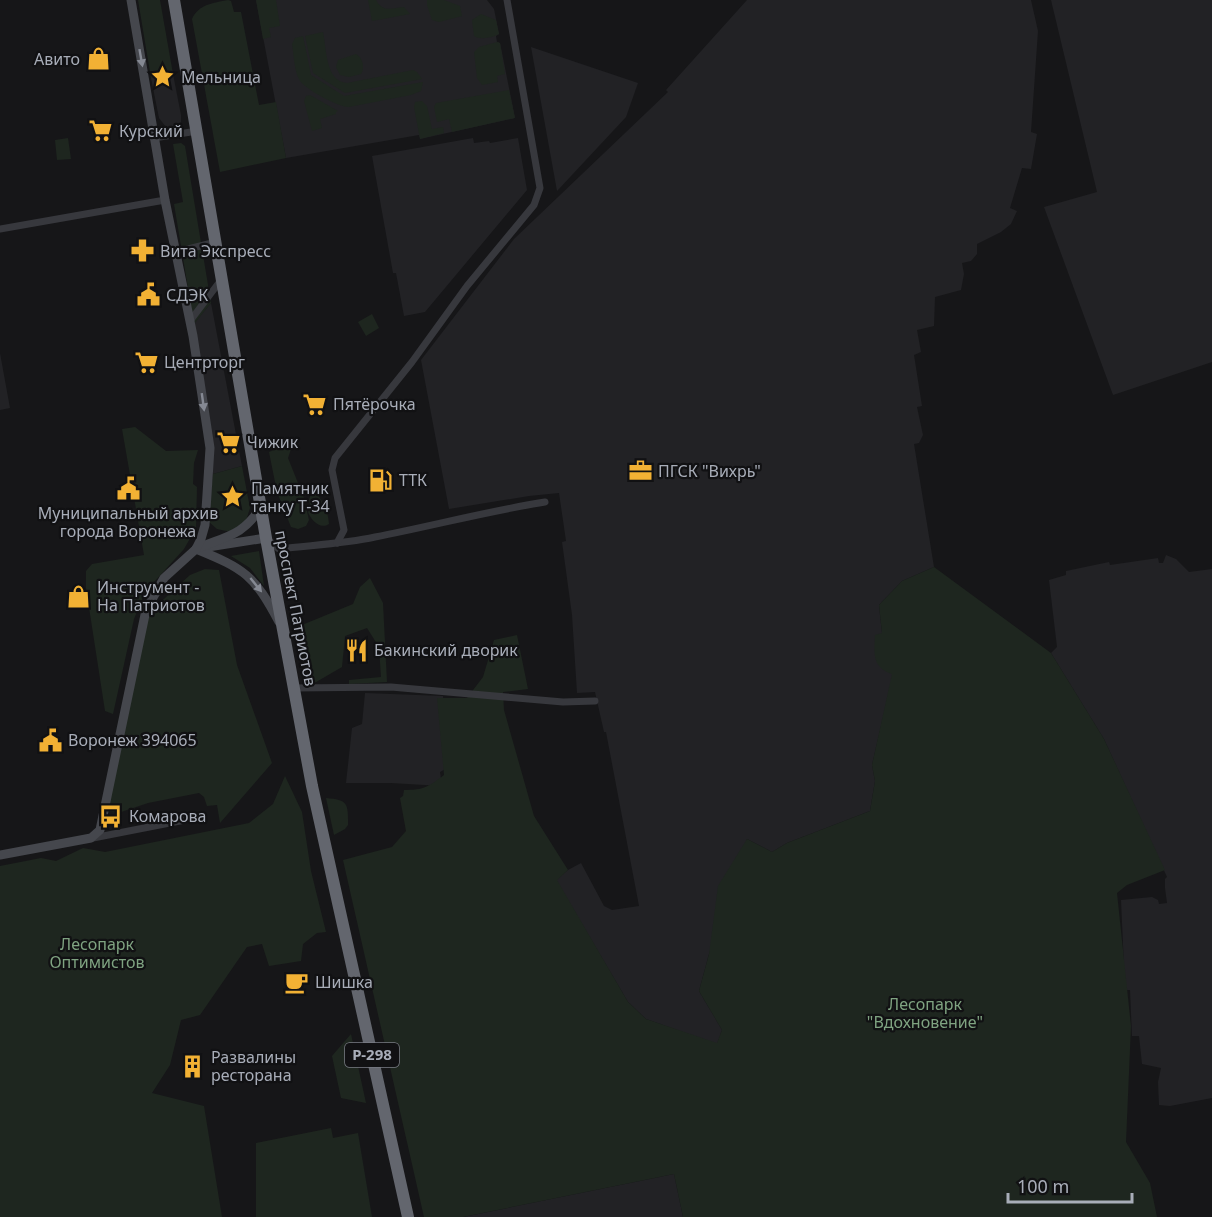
<svg xmlns="http://www.w3.org/2000/svg" width="1212" height="1217" font-family="'Noto Sans',sans-serif">
<style>
.built{fill:#222225}
.green{fill:#1e261f}
.lines{fill:none;stroke-linecap:round;stroke-linejoin:round}
.street{stroke:#37383d;stroke-width:7}
.secondary{stroke:#45474d;stroke-width:9}
.highway{stroke:#63666e;stroke-width:12}
.oneway{fill:#858993}
.labels{text-anchor:middle;stroke-width:4.5;stroke-linejoin:round;paint-order:stroke}
.shield{fill:#111113;stroke:#7b7e86;stroke-width:1.5}
.shield-label{font-size:15px;font-weight:bold;fill:#a8adb8}
.poi-label{font-size:16px;fill:#a8adb8;stroke:#111113;text-anchor:start}
.street-label{font-size:16px;fill:#a8adb8;stroke:#111113}
.park-label{font-size:16px;fill:#7fa381;stroke:#111113}
</style>
<rect width="100%" height="100%" fill="#161618"/>
<g class="built">
<path d="M256 0H487L494 9 499 34 496 36 497 42 500 43 515 118 420 139 419 135 286 158Z"/>
<path d="M747 0H1031L1038 31 1031 132 1037 134 1031 169 1022 168 1010 208 1017 211 1011 224 1001 232 977 244V254L971 261 962 263 964 274 961 290 935 297 934 326 917 330 921 352 914 355 922 406 917 407 923 435 919 443 914 444 934 567 902 581 879 605 882 633 893 674 872 765 875 781 870 811 787 843 772 852 747 839 709 954 699 991 722 1030 717 1044 646 1019 628 1002 556 880 568 870 581 863 604 906 612 910 639 906 606 732H604L595 692 577 693 572 615 562 542 566 541 559 493 529 496 449 509 421 360 514 239 668 92 666 90Z"/>
<path d="M1051 0H1212V362L1113 395 1044 207 1097 192Z"/>
<path d="M531 47 638 83 626 117 557 191Z"/>
<path d="M173 74 181 115V122L176 127H166L159 118 151 78Z"/>
<path d="M473 138 474 143 489 141 490 143 518 138 527 190 425 312 404 316 396 273H393L372 156Z"/>
<path d="M211 303 242 466 213 474V452L192 326Z"/>
<path d="M0 353 10 408 0 410Z"/>
<path d="M1166 555 1176 559 1189 572 1212 569V1098L1170 1106 1159 1105 1158 1082 1161 1068 1142 1064 1139 1036H1132L1130 990H1125L1121 900 1152 897 1158 900 1159 904 1167 903 1165 888V879L1167 877 1104 739 1051 653 1057 647 1049 580 1066 575V571L1109 562 1110 565 1158 558 1159 563H1163Z"/>
<path d="M365 693 443 696 447 768 440 772 442 786 391 783H346L352 728 362 724Z"/>
<path d="M674 1174 683 1217H463Z"/>
</g>
<g class="green">
<path d="M138 0H160L173 74 151 78Z"/>
<path d="M228 0 231 1 234 12H241L259 105 276 102 286 158 220 172 192 19C199 4 213 3 228 0Z"/>
<path d="M256 0H276L280 26 269 28 271 37 263 39Z"/>
<path d="M368 0H376C383 13 392 8 404 7L410 14 372 21Z"/>
<path d="M427 0H444L460 6 462 16 439 22 432 20 427 5Z"/>
<path d="M481 14 496 20 499 34C492 38 480 40 474 36L472 20Z"/>
<path d="M323 32C327 50 325 81 347 83L413 70 417 72 422 79 345 93 313 73 305 36Z"/>
<path d="M303 36 311 75 344 96 423 82 421 91 411 95 349 107C340 108 305 89 300 81 294 72 294 55 292 44L295 38Z"/>
<path d="M497 42 500 43 505 74 497 76 498 82 482 85 477 78 474 52 479 47Z"/>
<path d="M356 54C363 58 365 68 361 74L349 77 340 75 336 67 338 60Z"/>
<path d="M509 90 515 118 452 132 449 119 437 122 434 107 436 103Z"/>
<path d="M310 95 338 111 336 112V114L320 119 322 128 312 131 304 101 306 96Z"/>
<path d="M422 101 427 106 432 129 443 127 444 133 420 139 414 107 415 102Z"/>
<path d="M68 138 71 159 57 160 55 140Z"/>
<path d="M181 143 185 146 211 303 194 324 174 204 183 202 173 144Z"/>
<path d="M372 314 379 328 366 336 358 322Z"/>
<path d="M135 427 166 451 198 450 194 463 193 484 197 487 196 528 184 549 145 592 134 619 113 714 105 711 86 588V571L92 564 144 555 122 429Z"/>
<path d="M288 444 291 449 288 458 304 498 309 520 306 526 298 529 291 527 277 492 269 452Z"/>
<path d="M242 466 250 508 245 524 231 532 217 529 208 521 213 474Z"/>
<path d="M316 493C324 503 328 511 329 524 320 530 311 520 308 512L311 508 309 500 311 494Z"/>
<path d="M259 551 264 586 250 568 231 556Z"/>
<path d="M934 567 1051 653 1104 739 1165 870 1127 885 1117 893 1131 1026 1126 1142 1150 1183 1157 1217H683L674 1174 463 1217H424L343 860 392 847 406 831 400 798 403 796 404 790C424 790 428 787 444 775L437 698H467L483 677 494 640 517 635 528 689 503 692 504 710 534 816 568 870 557 880 628 1002 646 1019 717 1043 722 1030 699 991 709 954 718 886 747 839 772 852 787 843 870 811 875 781 872 765 892 674C872 667 874 654 875 635L882 633 879 605 902 581Z"/>
<path d="M205 569 219 570 237 665 272 763 220 823 217 805 207 806 204 797 199 793 148 803 118 813 106 811 143 631 152 610 190 575Z"/>
<path d="M370 578 383 603 387 682 349 684V680L381 677 379 647 367 628 345 636 342 667 311 685 302 625 353 604 360 587Z"/>
<path d="M285 776 302 812 311 871 326 932 317 933 303 944 301 961 269 966 262 944 247 947 200 1015 181 1020 170 1065 152 1093 204 1106 222 1217H0V866L41 858 56 861 83 848 105 852 249 823 273 804Z"/>
<path d="M326 798C348 800 348 803 348 825L345 829 334 835Z"/>
<path d="M351 1034 366 1103 341 1098 332 1056Z"/>
<path d="M331 1128 333 1138 358 1133 372 1217H256V1143Z"/>
</g>
<g class="lines">
<g class="street">
<path d="M154 138 197 131"/>
<path d="M0 229 165 200"/>
<path d="M176 252 216 242"/>
<path d="M190 321 221 280"/>
<path d="M268 540 279 549C311 545 343 544 375 537 432 526 488 511 545 502"/>
<path d="M337 543 344 530 332 470 335 458 412 362 467 286 534 205 540 188 507 0"/>
<path d="M295 688 391 687 563 702 595 701"/>
<path d="M93 838 185 820"/>
</g>
<g class="secondary">
<path d="M208 547 266 538"/>
<path d="M196 549C245 569 254 575 279 622"/>
<path d="M196 549C226 536 243 536 261 507"/>
<path d="M0 855 91 838 100 830 146 610 164 578 196 549 201 539 205 525 210 448 193 336 165 200 131 0"/>
</g>
<path class="highway" d="M174 0 266 538 312 786 408 1217"/>
</g>
<defs><path id="oneway-solid" d="M-6-.8H1V-3.2L6.5 0L1 3.2V.8H-6Z" transform="scale(1.5)"/></defs>
<g class="oneway">
<use href="#oneway-solid" transform="translate(141 58) rotate(80)"/>
<use href="#oneway-solid" transform="translate(203 402) rotate(82)"/>
<use href="#oneway-solid" transform="translate(256 585) rotate(51)"/>
</g>
<defs>
<symbol id="shop-bare" viewBox="-9 -9 18 18"><path d="M-5-2.5h2.3a2.7 3.5 0 0 1 5.4 0H5L5.5 6h-11ZM-1.5-2.5h3a1.5 2.3 0 0 0-3 0Z" fill="#f2b134" stroke="#111113" stroke-width="2.5" paint-order="stroke"/></symbol>
<symbol id="sight-bare" viewBox="-9 -9 18 18"><path d="M0-6L1.8-2.2L6-1.7L2.9 1.2L3.7 5.4L0 3.3L-3.7 5.4L-2.9 1.2L-6-1.7L-1.8-2.2Z" fill="#f2b134" stroke="#111113" stroke-width="2.5" paint-order="stroke"/></symbol>
<symbol id="supermarket-bare" viewBox="-9 -9 18 18"><path d="M-6-5.5h2.5l.6 2H6L4.5 2H-2.5L-4.4-4H-6ZM-1.5 3.2a1.3 1.3 0 1 0 .1 0ZM3 3.2a1.3 1.3 0 1 0 .1 0Z" fill="#f2b134" stroke="#111113" stroke-width="2.5" paint-order="stroke"/></symbol>
<symbol id="pharmacy-bare" viewBox="-9 -9 18 18"><path d="M-2-6h4v4h4v4h-4v4h-4v-4h-4v-4h4Z" fill="#f2b134" stroke="#111113" stroke-width="2.5" paint-order="stroke"/></symbol>
<symbol id="civic-bare" viewBox="-9 -9 18 18"><path d="M-.6-6.5H3V-4.5H.6V-3L4-1V1h2V6H-6V1h2V-1L-.6-3ZM-1.2 2.5V6h2.4V2.5Z" fill="#f2b134" stroke="#111113" stroke-width="2.5" paint-order="stroke"/></symbol>
<symbol id="office-bare" viewBox="-9 -9 18 18"><path d="M-6-3h4V-5.5h4V-3h4V5H-6ZM-1-4.5V-3h2v-1.5ZM-6 0V1H6V0Z" fill="#f2b134" stroke="#111113" stroke-width="2.5" paint-order="stroke"/></symbol>
<symbol id="fuel-bare" viewBox="-9 -9 18 18"><path d="M-5.5-6h7V0h2V4h1.3V-2.5L3-4.5l.8-.8L6-3V5H2.5V1h-1V6h-7ZM-4.2-4.7v3.2H.2V-4.7Z" fill="#f2b134" stroke="#111113" stroke-width="2.5" paint-order="stroke"/></symbol>
<symbol id="restaurant-bare" viewBox="-9 -9 18 18"><path d="M-5-6h1v4h1v-4h1v4h1v-4h1v5L-1.5 .5V6h-2V.5L-5-1ZM5-6V6H3V1.5H1.5Q1.5-4 5-6Z" fill="#f2b134" stroke="#111113" stroke-width="2.5" paint-order="stroke"/></symbol>
<symbol id="bus-bare" viewBox="-9 -9 18 18"><path d="M-5-6H5V4H4V6H2V4H-2V6H-4V4H-5ZM-3.5-4V0h7V-4ZM-3.5 1.2v1.5H-2V1.2ZM2 1.2v1.5H3.5V1.2Z" fill="#f2b134" stroke="#111113" stroke-width="2.5" paint-order="stroke"/></symbol>
<symbol id="cafe-bare" viewBox="-9 -9 18 18"><path d="M-5.5-4.5H6V0H3Q3 3.5 0 3.5H-2.5Q-5.5 3.5-5.5 0ZM3-3.2v2h1.7v-2ZM-6 4.5H4V6H-6Z" fill="#f2b134" stroke="#111113" stroke-width="2.5" paint-order="stroke"/></symbol>
<symbol id="building-bare" viewBox="-9 -9 18 18"><path d="M-4-6H4V6H1V3H-1V6H-4ZM-2.5-4.3h1.7v1.8h-1.7ZM.8-4.3h1.7v1.8H.8ZM-2.5-1h1.7V.8h-1.7ZM.8-1h1.7V.8H.8Z" fill="#f2b134" stroke="#111113" stroke-width="2.5" paint-order="stroke"/></symbol>
</defs>
<g fill-rule="evenodd">
<use href="#shop-bare" x="82" y="42" width="33" height="33"/>
<use href="#sight-bare" x="146" y="60" width="33" height="33"/>
<use href="#supermarket-bare" x="84" y="114" width="33" height="33"/>
<use href="#pharmacy-bare" x="126" y="234" width="33" height="33"/>
<use href="#civic-bare" x="132" y="278" width="33" height="33"/>
<use href="#supermarket-bare" x="130" y="346" width="33" height="33"/>
<use href="#supermarket-bare" x="298" y="388" width="33" height="33"/>
<use href="#supermarket-bare" x="212" y="426" width="33" height="33"/>
<use href="#office-bare" x="624" y="454" width="33" height="33"/>
<use href="#fuel-bare" x="364" y="464" width="33" height="33"/>
<use href="#civic-bare" x="112" y="472" width="33" height="33"/>
<use href="#sight-bare" x="216" y="480" width="33" height="33"/>
<use href="#shop-bare" x="62" y="580" width="33" height="33"/>
<use href="#restaurant-bare" x="340" y="634" width="33" height="33"/>
<use href="#civic-bare" x="34" y="724" width="33" height="33"/>
<use href="#bus-bare" x="94" y="800" width="33" height="33"/>
<use href="#cafe-bare" x="280" y="966" width="33" height="33"/>
<use href="#building-bare" x="176" y="1050" width="33" height="33"/>
</g>
<g class="labels">
<rect class="shield" x="345" y="1043" width="54" height="24" rx="4.5"/>
<g class="shield-label">
<text x="372" y="1060">Р-298</text>
</g>
<g class="poi-label">
<text x="80" y="65" text-anchor="end">Авито</text>
<text x="181" y="83">Мельница</text>
<text x="119" y="137">Курский</text>
<text x="160" y="257">Вита Экспресс</text>
<text x="166" y="301">СДЭК</text>
<text x="164" y="368">Центрторг</text>
<text x="333" y="410">Пятёрочка</text>
<text x="247" y="448">Чижик</text>
<text x="658" y="477">ПГСК "Вихрь"</text>
<text x="399" y="486">ТТК</text>
<text x="251" y="494">Памятник<tspan x="251" dy="18">танку Т-34</tspan></text>
<text x="128" y="519" text-anchor="middle">Муниципальный архив<tspan x="128" dy="18">города Воронежа</tspan></text>
<text x="97" y="593">Инструмент -<tspan x="97" dy="18">На Патриотов</tspan></text>
<text x="374" y="656">Бакинский дворик</text>
<text x="68" y="746">Воронеж 394065</text>
<text x="129" y="822">Комарова</text>
<text x="315" y="988">Шишка</text>
<text x="211" y="1063">Развалины<tspan x="211" dy="18">ресторана</tspan></text>
</g>
<g class="street-label">
<text transform="translate(296 608) rotate(79)" y="6">проспект Патриотов</text>
</g>
<g class="park-label">
<text x="97" y="950">Лесопарк<tspan x="97" dy="18">Оптимистов</tspan></text>
<text x="925" y="1010">Лесопарк<tspan x="925" dy="18">"Вдохновение"</tspan></text>
</g>
</g>
<path d="M1008 1193v9h124v-9" fill="none" stroke="#a8adb8" stroke-width="3"/>
<text x="1017" y="1193" font-size="18" fill="#a8adb8" stroke="#111113" stroke-width="4.5" paint-order="stroke">100 m</text>
</svg>
